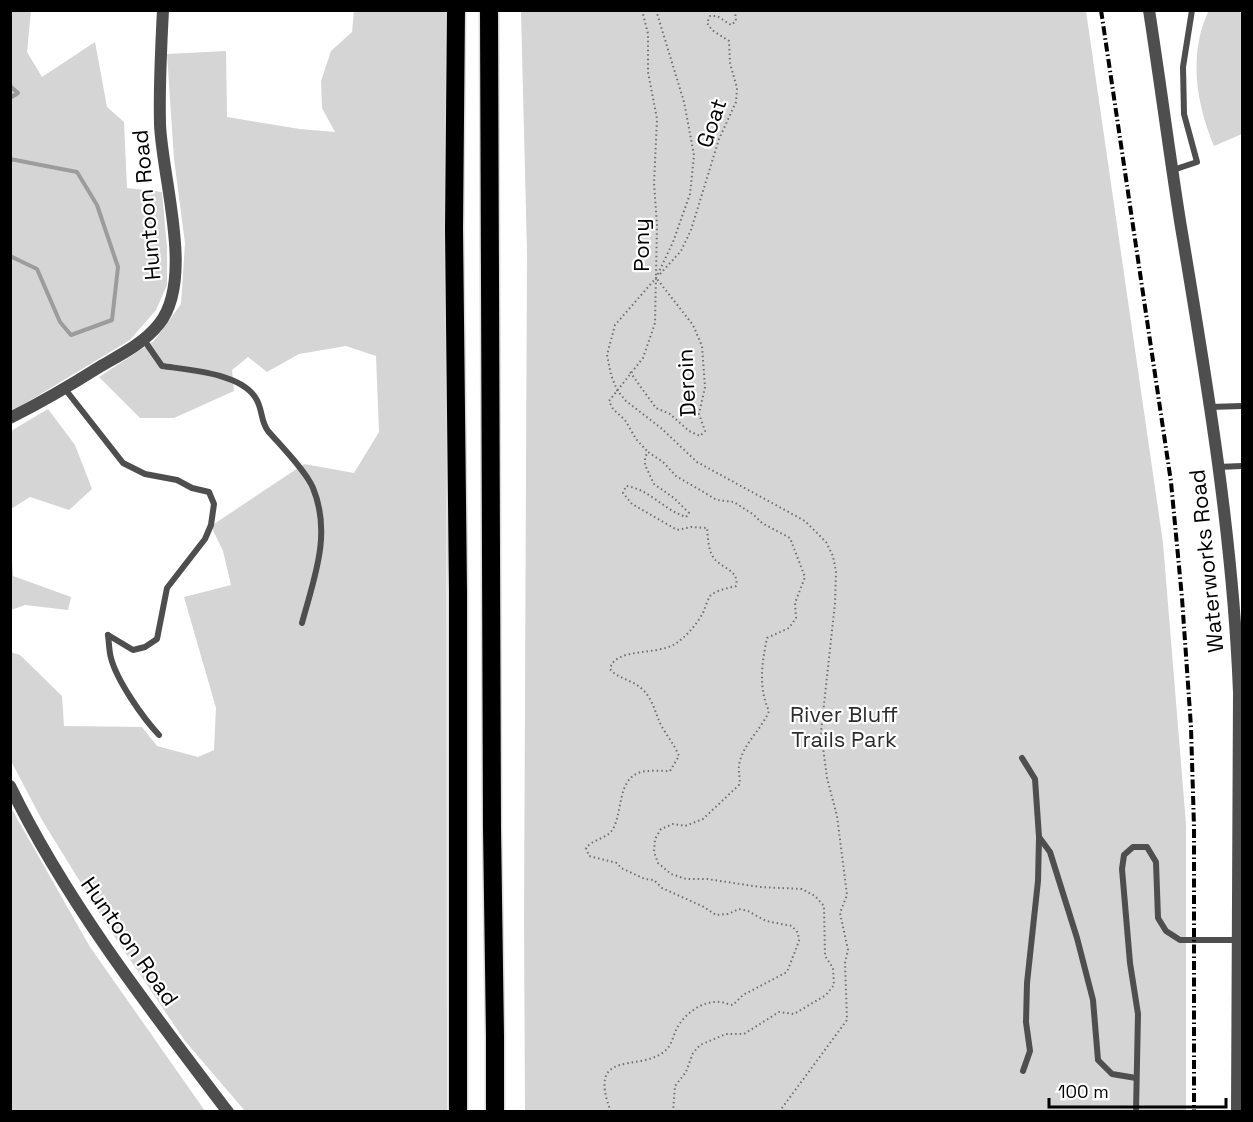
<svg xmlns="http://www.w3.org/2000/svg" width="1253" height="1122" font-family="'Space Grotesk',sans-serif">
<style>
.green{fill:#d5d5d5}
.lines{fill:none;stroke-linecap:round;stroke-linejoin:round}
.stream{stroke:#9c9c9c;stroke-width:4}
.highway-casing{stroke:#dbdbdb;stroke-width:21}
.path{stroke:#707070;stroke-width:2;stroke-dasharray:1.5 3;stroke-linecap:butt}
.lane{stroke:#4e4e4e;stroke-width:6}
.street{stroke:#4e4e4e;stroke-width:12}
.highway{stroke:#000;stroke-width:18}
.rail{stroke:#000;stroke-width:4;stroke-dasharray:9 3 1.5 3;stroke-linecap:butt}
.labels{text-anchor:middle;stroke-width:4.5;stroke-linejoin:round;paint-order:stroke}
.street-label{font-size:22px;fill:#000;stroke:#fff}
.park-label{font-size:22px;fill:#2c2c2c;stroke:#fff}
</style>
<rect width="100%" height="100%" fill="#fff"/>
<g class="green">
<path d="M1209 10 1242 11V134L1214 146C1196 104 1188 53 1209 10Z"/>
<path d="M11 11H31L27 52 42 77 95 42 107 107 124 122 127 188 162 192 167 247V285L156 310 130 340 11 412Z"/>
<path d="M354 11H446L447 1111H245L185 1041 108 927 42 820 11 761 10 652 20 655 62 696 64 726 142 727 157 746 198 757 214 750 216 708 184 597 231 585 223 551 211 526 304 464 354 473 379 432 376 356 346 346 299 354 267 372 248 357 232 370 234 391 174 418H140L99 377 154 341 181 304 185 243 174 159 167 54 226 51 227 117 300 129 335 132 322 108 321 81 331 51 352 32Z"/>
<path d="M521 11H1086L1163 543 1186 824V1111H525L524 919 527 253Z"/>
<path d="M48 409 75 445 92 489 69 510 30 497 11 509V431Z"/>
<path d="M11 544 13 576 71 597 68 610 25 605 11 610Z"/>
<path d="M10 806 90 947 205 1111H11Z"/>
</g>
<g class="lines">
<g class="stream">
<path d="M10 86 18 93 10 98"/>
<path d="M10 159 77 172 97 205 118 267 112 320 71 335 60 322 37 269 10 256"/>
</g>
<defs>
<g id="highway">
<path d="M456 10 454 229 458 592V1112"/>
<path d="M489 10 492 828 495 1036V1112"/>
</g>
</defs>
<use href="#highway" class="highway-casing"/>
<g class="path">
<path d="M642 10 648 34V72L657 119 654 183 657 225 655 323 643 358 609 401 613 409 625 420 636 439 648 452"/>
<path d="M656 10 684 102 694 155 690 194 673 242 656 278 615 325 607 355 611 375 617 390 626 401 661 428 697 462 805 521 826 542 833 556 836 572 835 603 821 732 827 778 837 816 847 895 840 913 848 950 845 963 847 1020 779 1112"/>
<path d="M660 274 681 251 691 230 719 139 736 102 737 88 730 63 729 41 712 30 707 23 710 16H717L731 25 736 21 735 10"/>
<path d="M630 372 656 408 670 414 689 431 700 436 705 431 699 414 705 387 702 346 693 325 657 279"/>
<path d="M611 1112C586 1047 639 1073 665 1051 671 1046 673 1037 676 1030 683 1015 702 1000 720 1002 725 1002 729 1005 733 1005L743 995 787 972 799 941 798 933 792 926 766 921 748 911 739 909 728 914 716 915 704 907 662 888 654 880 645 879 621 868 617 863 589 856 586 848C593 839 607 839 613 829 623 811 617 779 641 772 650 770 661 771 670 771L679 756C675 746 668 737 662 727 655 714 654 700 642 689 633 680 618 679 610 669 615 647 655 656 675 644 686 637 696 625 703 613 705 608 707 601 710 596 716 590 729 588 736 586 740 570 720 568 713 557 708 549 708 537 707 528L691 527 677 530 632 504 623 493 626 486C649 489 664 510 686 517L689 513 674 498 654 484 645 465V457L648 452 663 462 676 476 717 500 734 502 754 515 762 523 790 538 805 577 795 603 796 618 789 628 767 638C762 663 758 687 769 711 762 729 741 746 739 766 738 773 741 778 739 785L703 819 685 826 673 824 661 829 655 839 654 852 658 863 671 874 686 879H707L760 887 802 889 815 896 824 906 825 956 833 968 834 985 826 995 794 1014 779 1012 744 1034H726L700 1045 693 1053 686 1072 675 1086 673 1112"/>
</g>
<g class="lane">
<path d="M1173 170 1197 162 1184 114 1183 67 1192 10"/>
<path d="M144 340 162 366C189 370 239 373 255 397 263 408 260 421 268 431 281 446 306 471 313 488 332 534 314 578 302 623"/>
<path d="M65 389 123 463 145 474 177 480 192 488 209 492 214 504 211 525 205 539 167 588 157 639 145 647 133 650 108 635"/>
<path d="M1210 407 1242 406"/>
<path d="M1218 467 1242 466"/>
<path d="M108 635C109 642 109 651 111 658 117 681 143 718 159 735"/>
<path d="M1022 758 1035 779 1039 837 1050 852 1077 938 1093 1000 1098 1060 1112 1074 1136 1078"/>
<path d="M1023 1071 1030 1051 1026 1022 1027 983 1038 881 1039 838"/>
<path d="M1136 1112 1138 1014 1130 963 1122 869 1124 855 1133 847H1147L1156 862 1158 918 1166 931 1180 940H1237"/>
</g>
<g class="street">
<path d="M1149 10C1160 81 1169 151 1180 221 1206 377 1233 534 1239 693L1237 1112"/>
<path d="M10 418C42 402 71 385 101 366 122 354 144 343 159 324 195 279 162 179 160 124 159 86 161 48 163 10"/>
<path d="M10 786C67 903 149 1008 228 1112"/>
</g>
<use href="#highway" class="highway"/>
<path class="rail" d="M1101 10 1171 482 1182 598 1191 727 1194 827V1112"/>
</g>
<g class="labels">
<g class="street-label">
<text transform="translate(711 123) rotate(-71)" y="8">Goat</text>
<text transform="translate(146 205) rotate(-95)" y="8">Huntoon Road</text>
<text transform="translate(641 245) rotate(-90)" y="8">Pony</text>
<text transform="translate(686 383) rotate(-93)" y="8">Deroin</text>
<text transform="translate(1206 561) rotate(-96)" y="8">Waterworks Road</text>
<text transform="translate(130 941) rotate(55)" y="8">Huntoon Road</text>
</g>
<g class="park-label">
<text x="844" y="722">River Bluff<tspan x="844" dy="25">Trails Park</tspan></text>
</g>
</g>
<rect width="1253" height="1122" fill="none" stroke="#000000" stroke-width="24"/>
<path d="M1049 1098v9h177v-9" fill="none" stroke="#000000" stroke-width="3"/>
<text x="1058" y="1098" font-size="18" fill="#000000" stroke="#ffffff" stroke-width="4.5" paint-order="stroke">100 m</text>
</svg>
